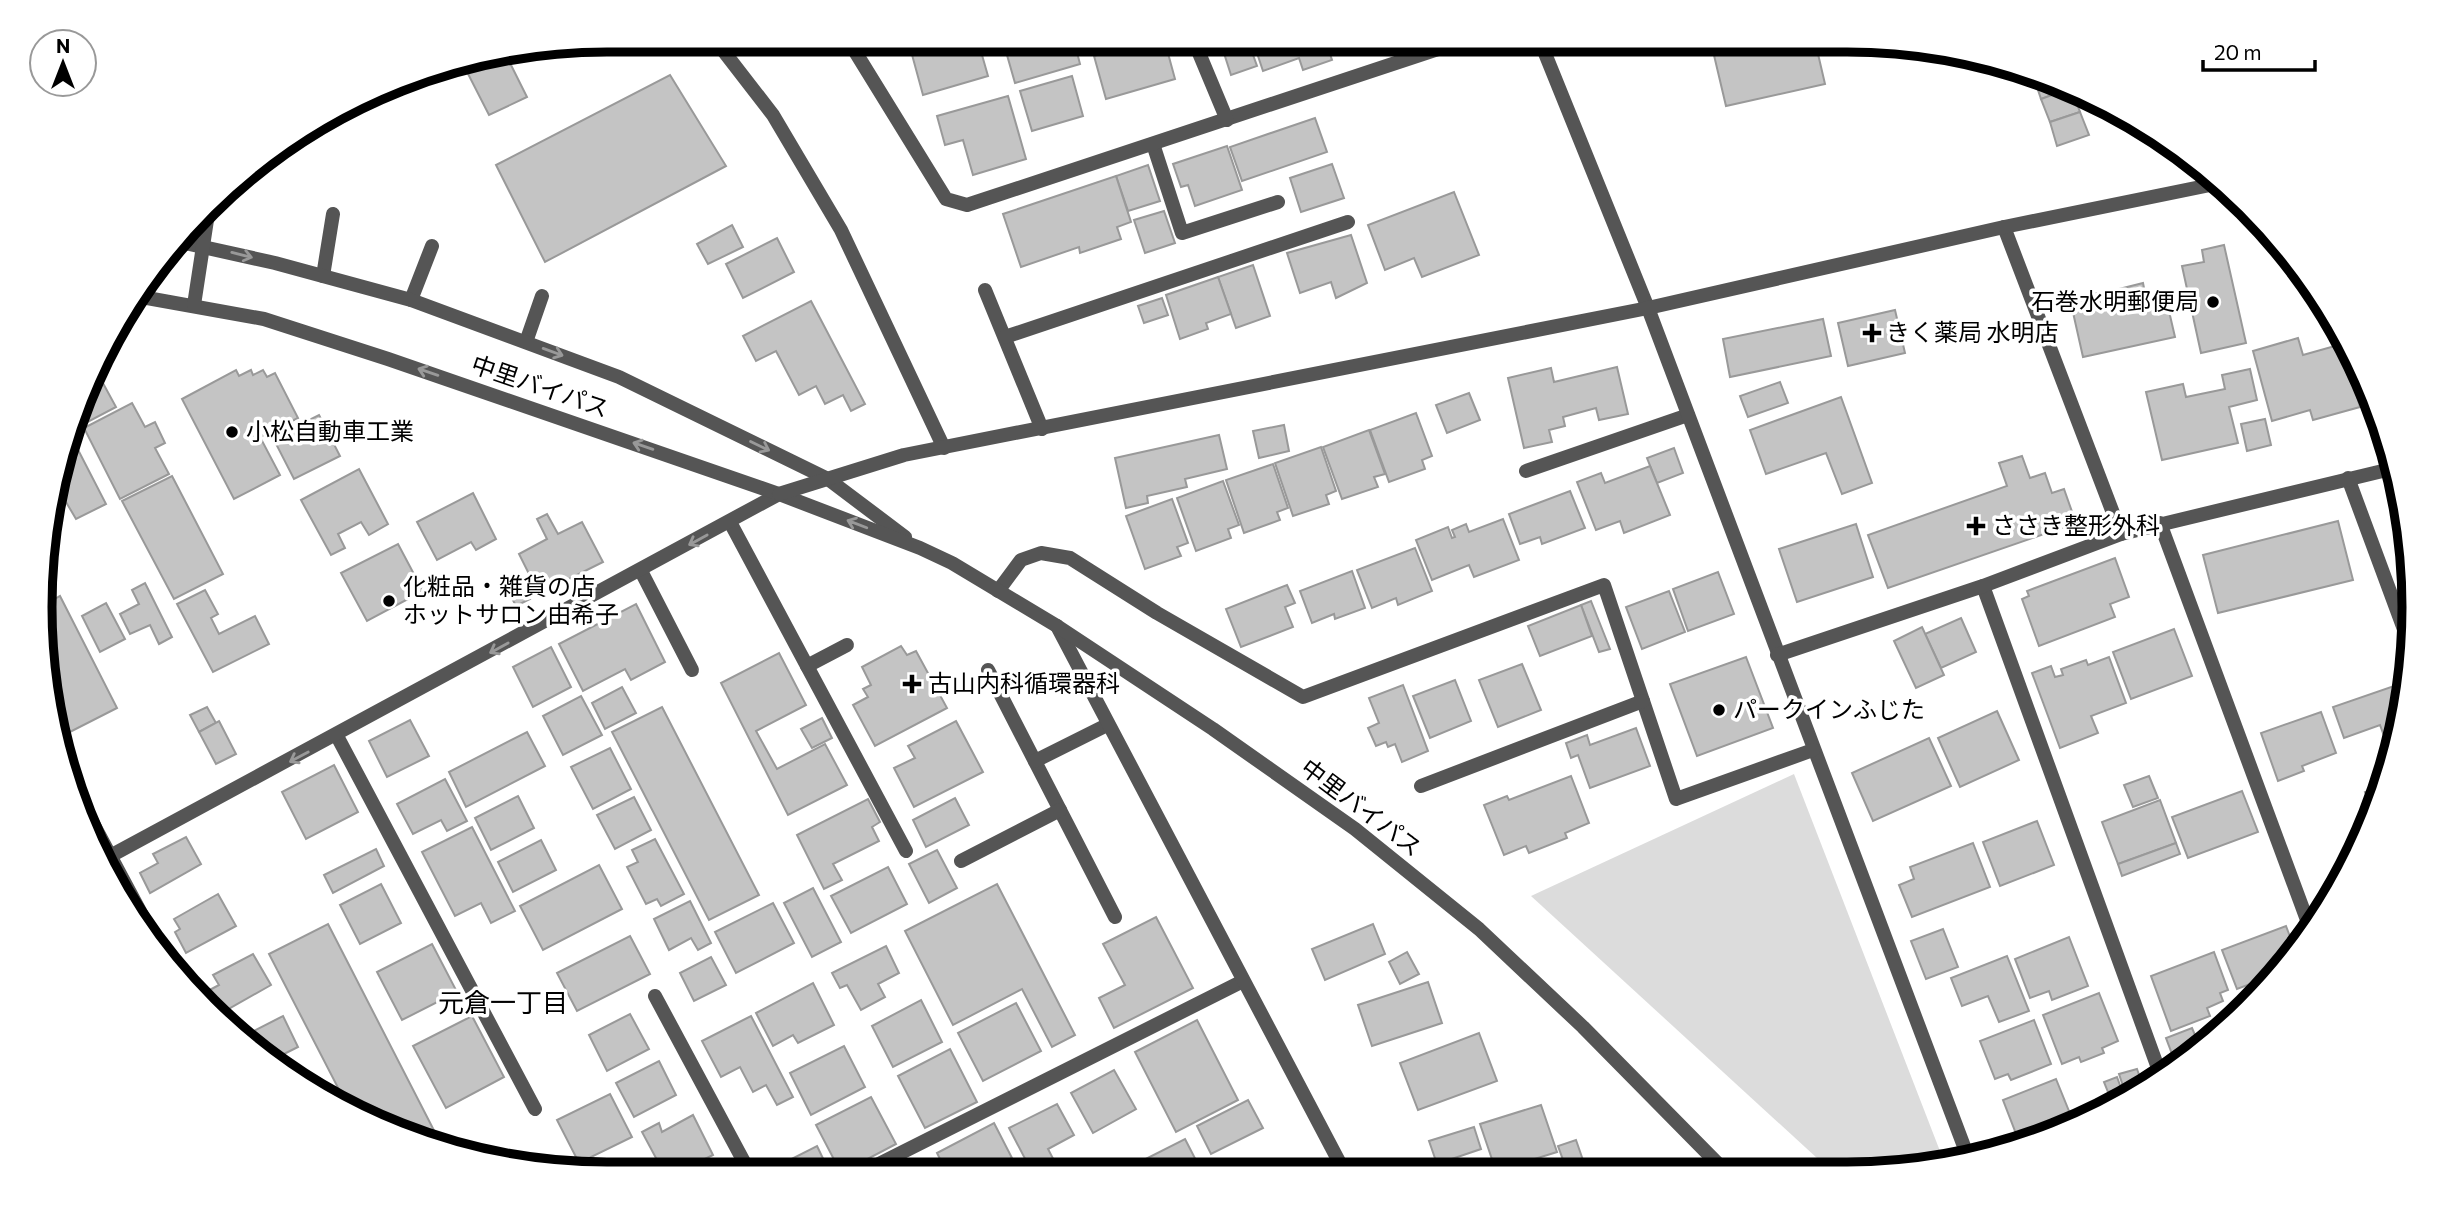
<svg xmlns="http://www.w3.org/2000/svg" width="2455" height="1215" font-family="Commissioner,'Noto Sans JP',sans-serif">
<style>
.green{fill:#dcdcdc}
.building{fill:#c4c4c4;stroke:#999;stroke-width:2}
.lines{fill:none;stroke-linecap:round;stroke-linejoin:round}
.service{stroke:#555;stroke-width:14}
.minor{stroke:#555;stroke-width:14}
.tertiary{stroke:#555;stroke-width:14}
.oneway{stroke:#999}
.poi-dot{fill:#000;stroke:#fff;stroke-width:2.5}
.labels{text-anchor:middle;stroke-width:7;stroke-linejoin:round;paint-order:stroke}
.poi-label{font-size:24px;fill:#000;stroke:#fff;text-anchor:start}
.street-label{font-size:24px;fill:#000;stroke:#fff}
.neighbourhood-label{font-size:26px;fill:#000;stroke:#fff}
.rim{fill:none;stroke:#000;stroke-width:9}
</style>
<rect width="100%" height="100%" fill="#fff"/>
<path class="green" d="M1794 774 1945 1164 1921 1170H1830L1531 896Z"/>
<g class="building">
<path d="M948 41H978L988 76 923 95 911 51Z"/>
<path d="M1003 41 1044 43 1074 41 1080 64 1015 83Z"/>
<path d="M1146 41 1148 51 1166 46 1175 79 1106 99 1094 56Z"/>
<path d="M1248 41 1257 66 1231 75 1223 50Z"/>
<path d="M1253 41H1348L1328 48 1332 60 1303 70 1299 58 1263 71Z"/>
<path d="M1758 41H1815L1825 84 1726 106 1713 51Z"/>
<path d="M507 57 527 97 489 115 463 64Z"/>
<path d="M670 75 726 166 545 262 496 165Z"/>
<path d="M2033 75H2034L2071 88 2041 99Z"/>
<path d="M1072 76 1083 116 1032 131 1020 91Z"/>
<path d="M2071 88 2080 112 2050 122 2041 99Z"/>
<path d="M1008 96 1026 159 973 175 963 140 945 145 937 116Z"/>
<path d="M2080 112 2089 135 2057 146 2050 122Z"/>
<path d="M1315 118 1327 152 1242 181 1230 147Z"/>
<path d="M1227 146 1242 190 1195 206 1188 185 1181 187 1173 164Z"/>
<path d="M1332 164 1344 198 1301 212 1290 178Z"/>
<path d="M1148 165 1160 201 1128 211 1116 176Z"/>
<path d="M1116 176 1131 222 1117 227 1121 239 1080 253 1079 247 1021 267 1003 214Z"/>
<path d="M1454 192 1479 255 1422 277 1414 258 1385 270 1368 225Z"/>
<path d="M1164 211 1175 243 1145 253 1134 220Z"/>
<path d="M732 225 743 247 708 264 697 244Z"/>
<path d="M1351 235 1367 283 1336 298 1331 282 1300 293 1287 253Z"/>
<path d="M777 238 794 272 743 298 726 264Z"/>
<path d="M2224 245 2246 343 2201 353 2182 266 2204 262 2202 250Z"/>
<path d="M1253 265 1270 316 1236 328 1218 277Z"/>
<path d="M1218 277 1231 314 1206 323 1208 329 1180 339 1166 295Z"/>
<path d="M2143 283 2146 298 2165 294 2175 337 2083 357 2070 299 2098 293 2101 308 2118 304 2115 290Z"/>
<path d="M1162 298 1168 315 1144 323 1138 306Z"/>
<path d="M811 301 865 404 851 411 843 395 825 404 816 386 799 395 776 351 756 361 743 336Z"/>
<path d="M1895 310 1905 353 1848 366 1838 323Z"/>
<path d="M1823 319 1831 356 1730 377 1723 339Z"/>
<path d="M2298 338 2303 355 2342 344 2360 407 2313 420 2310 410 2272 421 2253 351Z"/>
<path d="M1617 367 1628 414 1599 420 1596 408 1563 417 1565 426 1549 430 1552 442 1524 448 1508 378 1551 368 1554 382Z"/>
<path d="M2250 369 2257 400 2229 407 2238 443 2162 460 2146 392 2183 384 2186 397 2225 389 2222 375Z"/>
<path d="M236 370 239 376 251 370 253 375 263 370 267 377 275 373 298 418 260 437 280 475 234 499 182 399Z"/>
<path d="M98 374 116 407 82 425 80 421Z"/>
<path d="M1780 382 1788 403 1748 417 1740 396Z"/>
<path d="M1469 393 1480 420 1447 433 1436 405Z"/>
<path d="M1841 397 1872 483 1842 494 1826 453 1766 474 1750 430Z"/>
<path d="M132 403 145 427 155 422 165 443 155 448 169 474 120 499 84 428Z"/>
<path d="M1416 413 1432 456 1422 460 1425 469 1389 482 1370 430Z"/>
<path d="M319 415 340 456 294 479 273 438Z"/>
<path d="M2265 419 2271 445 2247 451 2241 424Z"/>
<path d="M1284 425 1289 451 1259 458 1253 431Z"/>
<path d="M1369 430 1385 474 1374 477 1378 487 1342 499 1323 447Z"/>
<path d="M1219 435 1227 469 1185 479 1187 487 1147 496 1148 503 1126 508 1115 458Z"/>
<path d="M73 440 106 504 76 519 66 502 53 509 51 505Z"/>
<path d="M1321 447 1336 491 1326 495 1329 504 1293 516 1275 463Z"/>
<path d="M1674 448 1683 473 1657 483 1647 458Z"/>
<path d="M2022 456 2030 478 2045 473 2052 493 2064 489 2076 523 1888 588 1868 535 2007 486 1999 463Z"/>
<path d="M1273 464 1288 508 1277 512 1280 520 1244 533 1226 480Z"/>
<path d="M1650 466 1670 515 1624 533 1620 521 1596 530 1577 482 1601 473 1605 483Z"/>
<path d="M359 469 388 524 369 535 361 522 338 534 345 548 331 555 301 500Z"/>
<path d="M172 476 223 574 174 599 122 501Z"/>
<path d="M1223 481 1239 525 1228 529 1231 538 1196 551 1177 498Z"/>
<path d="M1570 491 1585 528 1542 544 1540 537 1520 544 1509 514Z"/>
<path d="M473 493 496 539 476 550 471 542 437 560 417 522Z"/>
<path d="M1172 499 1188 543 1177 547 1181 556 1145 569 1126 516Z"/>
<path d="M2405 511 2410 533V552L2396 514Z"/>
<path d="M547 514 558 534 582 522 603 562 539 594 519 554 547 539 537 519Z"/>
<path d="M1503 519 1519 560 1474 577 1469 565 1432 580 1416 540 1448 527 1452 538 1455 537 1452 530 1466 524 1469 532Z"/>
<path d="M2338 521 2353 580 2218 613 2203 555Z"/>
<path d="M1856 524 1873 577 1797 602 1779 549Z"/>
<path d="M398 544 423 591 367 621 341 573Z"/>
<path d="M1415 548 1432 591 1398 605 1396 598 1372 608 1357 570Z"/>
<path d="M2115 558 2129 597 2110 604 2115 617 2039 646 2022 599 2029 596 2027 591Z"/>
<path d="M1352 571 1365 608 1335 619 1334 614 1312 623 1300 591Z"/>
<path d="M1718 572 1734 614 1688 631 1673 589Z"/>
<path d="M520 578 530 599 516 606 505 585Z"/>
<path d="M145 583 172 637 159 644 150 625 130 634 120 614 139 604 132 590Z"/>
<path d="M1287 585 1295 603 1285 607 1293 627 1241 647 1226 609Z"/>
<path d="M205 590 218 614 211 618 219 634 255 616 269 644 213 672 177 604Z"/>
<path d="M1669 591 1685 632 1642 649 1626 607Z"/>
<path d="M60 596 117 708 62 736 45 677 48 603Z"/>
<path d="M1591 601 1610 649 1599 652 1581 605Z"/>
<path d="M106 603 125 639 100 652 82 616Z"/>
<path d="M636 604 665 662 631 680 625 669 583 691 559 644Z"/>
<path d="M1581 605 1592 636 1540 656 1528 626Z"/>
<path d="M1961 618 1976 652 1941 668 1925 634Z"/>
<path d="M1922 627 1944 675 1916 688 1894 641Z"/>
<path d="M2174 629 2192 676 2131 699 2113 652Z"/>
<path d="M901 646 907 655 916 651 947 708 875 746 853 705 868 697 863 689 871 685 862 667Z"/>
<path d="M551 647 571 687 533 707 513 667Z"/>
<path d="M779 653 806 705 756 731 777 769 825 744 847 785 788 815 721 683Z"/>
<path d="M1746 657 1773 728 1697 756 1670 684Z"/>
<path d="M2109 657 2126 703 2091 716 2098 733 2060 748 2032 673 2051 666 2055 677 2063 675 2061 669 2086 660 2088 665Z"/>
<path d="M1522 664 1541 710 1498 727 1479 680Z"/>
<path d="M1455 680 1471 721 1430 738 1413 696Z"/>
<path d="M1403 685 1428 751 1402 762 1395 744 1388 747 1386 742 1376 746 1368 728 1379 723 1369 698Z"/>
<path d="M2397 685 2404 704 2399 730 2384 736 2380 725 2344 738 2333 707Z"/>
<path d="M622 687 636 713 605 729 592 703Z"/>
<path d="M581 696 602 735 563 755 543 716Z"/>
<path d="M207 707 216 723 199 732 190 715Z"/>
<path d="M662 707 759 895 709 920 612 732Z"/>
<path d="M1997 711 2019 760 1960 787 1938 738Z"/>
<path d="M2321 712 2336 753 2302 766 2304 771 2278 781 2261 733Z"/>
<path d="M822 718 832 738 812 748 801 729Z"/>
<path d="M410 720 429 756 387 777 369 741Z"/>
<path d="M219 721 236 754 216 764 199 732Z"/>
<path d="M956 721 983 772 914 807 894 768 915 758 908 746Z"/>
<path d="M1636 728 1650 766 1590 788 1578 755 1571 758 1566 743 1587 735 1590 745Z"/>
<path d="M527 732 545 766 466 807 449 772Z"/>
<path d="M1929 738 1951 786 1873 821 1852 773Z"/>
<path d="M610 748 631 789 593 809 571 767Z"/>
<path d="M334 765 358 812 306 839 282 792Z"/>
<path d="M1571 776 1589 823 1565 833 1567 838 1529 853 1526 846 1504 855 1484 805 1507 796 1509 800Z"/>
<path d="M2149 776 2158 798 2133 807 2124 785Z"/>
<path d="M445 779 467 821 447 831 441 820 413 834 397 804Z"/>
<path d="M2384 785 2373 813 2365 792Z"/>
<path d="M2242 791 2258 832 2188 858 2172 817Z"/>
<path d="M518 796 534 828 491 850 475 818Z"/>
<path d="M634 797 651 830 615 849 597 815Z"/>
<path d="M955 798 969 825 926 847 913 820Z"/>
<path d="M868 799 880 822 872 827 879 841 833 864 842 880 824 889 797 835Z"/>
<path d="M2160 800 2176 843 2118 864 2102 822Z"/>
<path d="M2037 821 2054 865 2000 886 1983 842Z"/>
<path d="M472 827 515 911 491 923 481 903 455 916 422 852Z"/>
<path d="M186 837 201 864 150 893 140 873 158 863 153 854Z"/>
<path d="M655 839 684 894 661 906 657 899 646 904 627 867 638 862 632 850Z"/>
<path d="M541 840 556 870 513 892 498 862Z"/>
<path d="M1973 843 1990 887 1912 917 1899 885 1914 879 1910 867Z"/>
<path d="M2176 843 2180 854 2122 876 2118 864Z"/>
<path d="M376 849 384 866 333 893 324 875Z"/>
<path d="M937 850 957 888 929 903 909 864Z"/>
<path d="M599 865 622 909 543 950 520 906Z"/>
<path d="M888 867 907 904 851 933 831 896Z"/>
<path d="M381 884 401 923 360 944 340 905Z"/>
<path d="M997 884 1075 1035 1052 1047 1022 989 953 1025 905 931Z"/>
<path d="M813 888 841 942 812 957 784 903Z"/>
<path d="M218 894 236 926 186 953 175 932 180 929 174 919Z"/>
<path d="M690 901 711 943 698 950 691 938 669 950 654 919Z"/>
<path d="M773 903 794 943 736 973 715 932Z"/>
<path d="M1156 917 1193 988 1114 1028 1099 998 1125 985 1103 944Z"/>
<path d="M328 924 443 1148H442L350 1111 269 954Z"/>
<path d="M1373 924 1385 954 1325 980 1312 949Z"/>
<path d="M2286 926 2295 950 2280 973 2237 989 2222 950Z"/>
<path d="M1943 929 1958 967 1926 979 1911 941Z"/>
<path d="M630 936 650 974 577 1011 557 973Z"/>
<path d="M2069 937 2088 986 2052 1000 2049 991 2030 998 2015 959Z"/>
<path d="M432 944 457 992 402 1020 377 972Z"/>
<path d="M886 946 899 973 878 984 885 997 861 1010 847 985 840 988 832 973Z"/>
<path d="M1407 952 1419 974 1400 984 1389 962Z"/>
<path d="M2214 952 2228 990 2220 993 2223 1001 2207 1008 2210 1016 2171 1031 2151 976Z"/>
<path d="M253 954 271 985 216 1016 204 993 219 985 213 975Z"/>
<path d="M2007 956 2029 1011 1999 1022 1988 996 1962 1006 1951 978Z"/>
<path d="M711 957 726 985 694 1001 680 973Z"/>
<path d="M1428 982 1442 1023 1372 1046 1358 1005Z"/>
<path d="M813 983 834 1025 798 1043 793 1035 773 1046 756 1013Z"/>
<path d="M2099 993 2118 1041 2102 1048 2104 1053 2081 1062 2079 1057 2062 1064 2043 1015Z"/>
<path d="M921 1000 942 1042 893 1067 872 1026Z"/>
<path d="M1016 1003 1041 1051 983 1081 958 1033Z"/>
<path d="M630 1014 649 1049 607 1071 589 1035Z"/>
<path d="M283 1016 298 1047 276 1058 244 1036Z"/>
<path d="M472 1016 504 1077 446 1108 413 1046Z"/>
<path d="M751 1016 793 1097 777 1105 766 1085 753 1092 740 1067 721 1077 702 1041Z"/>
<path d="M1197 1020 1238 1100 1176 1132 1135 1052Z"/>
<path d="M2034 1020 2051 1064 2011 1080 2008 1074 1995 1079 1980 1041Z"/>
<path d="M2192 1028 2200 1047 2177 1067 2166 1038Z"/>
<path d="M1479 1033 1497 1081 1418 1110 1400 1063Z"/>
<path d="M844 1046 865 1087 811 1115 790 1073Z"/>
<path d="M950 1049 977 1102 925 1128 898 1076Z"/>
<path d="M659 1061 676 1095 634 1117 616 1083Z"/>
<path d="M2137 1069 2144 1089 2127 1098 2119 1074Z"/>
<path d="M1114 1070 1136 1109 1093 1133 1071 1093Z"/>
<path d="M2117 1077 2121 1088 2108 1092 2104 1082Z"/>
<path d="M2056 1079 2075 1126 2020 1144 2003 1100Z"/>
<path d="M610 1094 632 1137 579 1163 557 1120Z"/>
<path d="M871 1097 896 1144 841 1173 816 1125Z"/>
<path d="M1248 1100 1263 1128 1211 1154 1197 1126Z"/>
<path d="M1057 1104 1074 1135 1048 1149 1060 1172H1032L1009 1128Z"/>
<path d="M1541 1105 1557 1152 1496 1171 1480 1124Z"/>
<path d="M693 1115 713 1155 676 1173H664L642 1132 659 1123 662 1132Z"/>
<path d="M994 1123 1012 1158 983 1172 947 1173 937 1153Z"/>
<path d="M1474 1127 1481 1149 1437 1164 1429 1141Z"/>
<path d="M1185 1139 1202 1172H1120Z"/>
<path d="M1576 1140 1584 1163 1566 1168 1558 1146Z"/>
<path d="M817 1146 830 1173H764Z"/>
<path d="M911 1160 917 1173H886Z"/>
</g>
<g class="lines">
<g class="service">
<path d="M1153 144 1182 233 1278 202"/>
<path d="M2004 227 2121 534"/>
<path d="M323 276 333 214"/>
<path d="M985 290 1042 429"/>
<path d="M411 300 432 246"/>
<path d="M1005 337 1348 222"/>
<path d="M526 342 542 296"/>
<path d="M1526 471 1688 415"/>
<path d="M730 522 906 851"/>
<path d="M641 571 692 670"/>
<path d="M807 666 847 645"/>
<path d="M988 670 1115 917"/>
<path d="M337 736 535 1109"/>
<path d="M1035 761 1107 725"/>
<path d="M81 801 149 928"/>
<path d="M961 861 1060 810"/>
<path d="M655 996 750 1173"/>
<path d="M861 1173 1243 981"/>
</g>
<g class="minor">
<path d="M715 40 773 115 841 230 944 448"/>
<path d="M848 40 946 199 967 205 1462 41"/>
<path d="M1194 41 1227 120"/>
<path d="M1648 308 1968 1157"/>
<path d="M2348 478 2412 651"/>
<path d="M2160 523 2310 928"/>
<path d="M1983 586 2162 1079"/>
<path d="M998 591 1021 560 1041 553 1070 558 1157 613 1303 697 1604 585 1676 799 1813 750"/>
<path d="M1057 626 1344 1171"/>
<path d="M1777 655 1983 586 2121 534 2395 468"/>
<path d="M1421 786 1643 701"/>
<path d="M101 861 779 494"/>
</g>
<g class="tertiary">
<path d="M1540 41 1648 308"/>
<path d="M176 241 275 263 411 300 619 377 828 479 905 537"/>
<path d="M136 296 264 319 388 359 779 494 920 548 952 563 1057 626 1213 729 1355 829 1479 929 1583 1027 1724 1170"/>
<path d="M194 305 209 207"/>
<path d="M779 494 904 455 1648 308 2004 227 2220 183"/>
</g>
</g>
<defs><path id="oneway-shaft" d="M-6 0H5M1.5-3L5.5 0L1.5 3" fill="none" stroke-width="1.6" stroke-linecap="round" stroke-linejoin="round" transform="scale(1.75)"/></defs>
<g class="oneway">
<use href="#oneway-shaft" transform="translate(242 255) rotate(14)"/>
<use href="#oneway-shaft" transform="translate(553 352) rotate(20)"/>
<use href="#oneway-shaft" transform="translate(428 372) rotate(-161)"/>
<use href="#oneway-shaft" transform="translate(643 446) rotate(-161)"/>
<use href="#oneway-shaft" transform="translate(760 446) rotate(26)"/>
<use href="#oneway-shaft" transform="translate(857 524) rotate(-159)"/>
<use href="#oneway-shaft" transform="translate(698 540) rotate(151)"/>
<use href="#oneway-shaft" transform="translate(499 648) rotate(151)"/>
<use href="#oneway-shaft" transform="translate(299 757) rotate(152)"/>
</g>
<g class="poi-dot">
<circle cx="2213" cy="302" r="7"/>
<path d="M1868.5 322.5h7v7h7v7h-7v7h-7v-7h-7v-7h7z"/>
<circle cx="232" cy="432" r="7"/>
<path d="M1972.5 515.5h7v7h7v7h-7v7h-7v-7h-7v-7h7z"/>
<circle cx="389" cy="601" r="7"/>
<path d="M908.5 673.5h7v7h7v7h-7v7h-7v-7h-7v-7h7z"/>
<circle cx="1719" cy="710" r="7"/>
</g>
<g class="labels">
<g class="poi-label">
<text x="2199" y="310" text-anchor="end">石巻水明郵便局</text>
<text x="1886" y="341">きく薬局 水明店</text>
<text x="246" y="440">小松自動車工業</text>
<text x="1992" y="534">ささき整形外科</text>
<text x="403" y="595">化粧品・雑貨の店<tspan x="403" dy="28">ホットサロン由希子</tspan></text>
<text x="928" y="692">古山内科循環器科</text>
<text x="1733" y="718">パークインふじた</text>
</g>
<g class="street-label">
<text transform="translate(540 387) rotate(19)" y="8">中里バイパス</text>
<text transform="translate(1361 808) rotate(37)" y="8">中里バイパス</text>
</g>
<g class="neighbourhood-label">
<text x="503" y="1012">元倉一丁目</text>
</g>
</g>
<path d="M0 0H2455V1215H0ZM607 52H1847A555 555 0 0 1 2402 607V607A555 555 0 0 1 1847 1162H607A555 555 0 0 1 52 607V607A555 555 0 0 1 607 52Z" fill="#fff" fill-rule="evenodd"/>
<path class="rim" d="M607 52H1847A555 555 0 0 1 2402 607V607A555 555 0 0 1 1847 1162H607A555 555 0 0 1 52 607V607A555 555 0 0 1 607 52Z"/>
<g transform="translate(63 63)"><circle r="33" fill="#ffffff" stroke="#999999" stroke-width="2"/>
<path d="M0-5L12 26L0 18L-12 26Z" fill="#000000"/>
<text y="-10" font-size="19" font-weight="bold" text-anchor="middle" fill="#000000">N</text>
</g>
<path d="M2203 60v10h112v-10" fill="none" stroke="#000000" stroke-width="3.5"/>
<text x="2214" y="60" font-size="21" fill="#000000" stroke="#ffffff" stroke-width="5" paint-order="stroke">20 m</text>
</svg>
